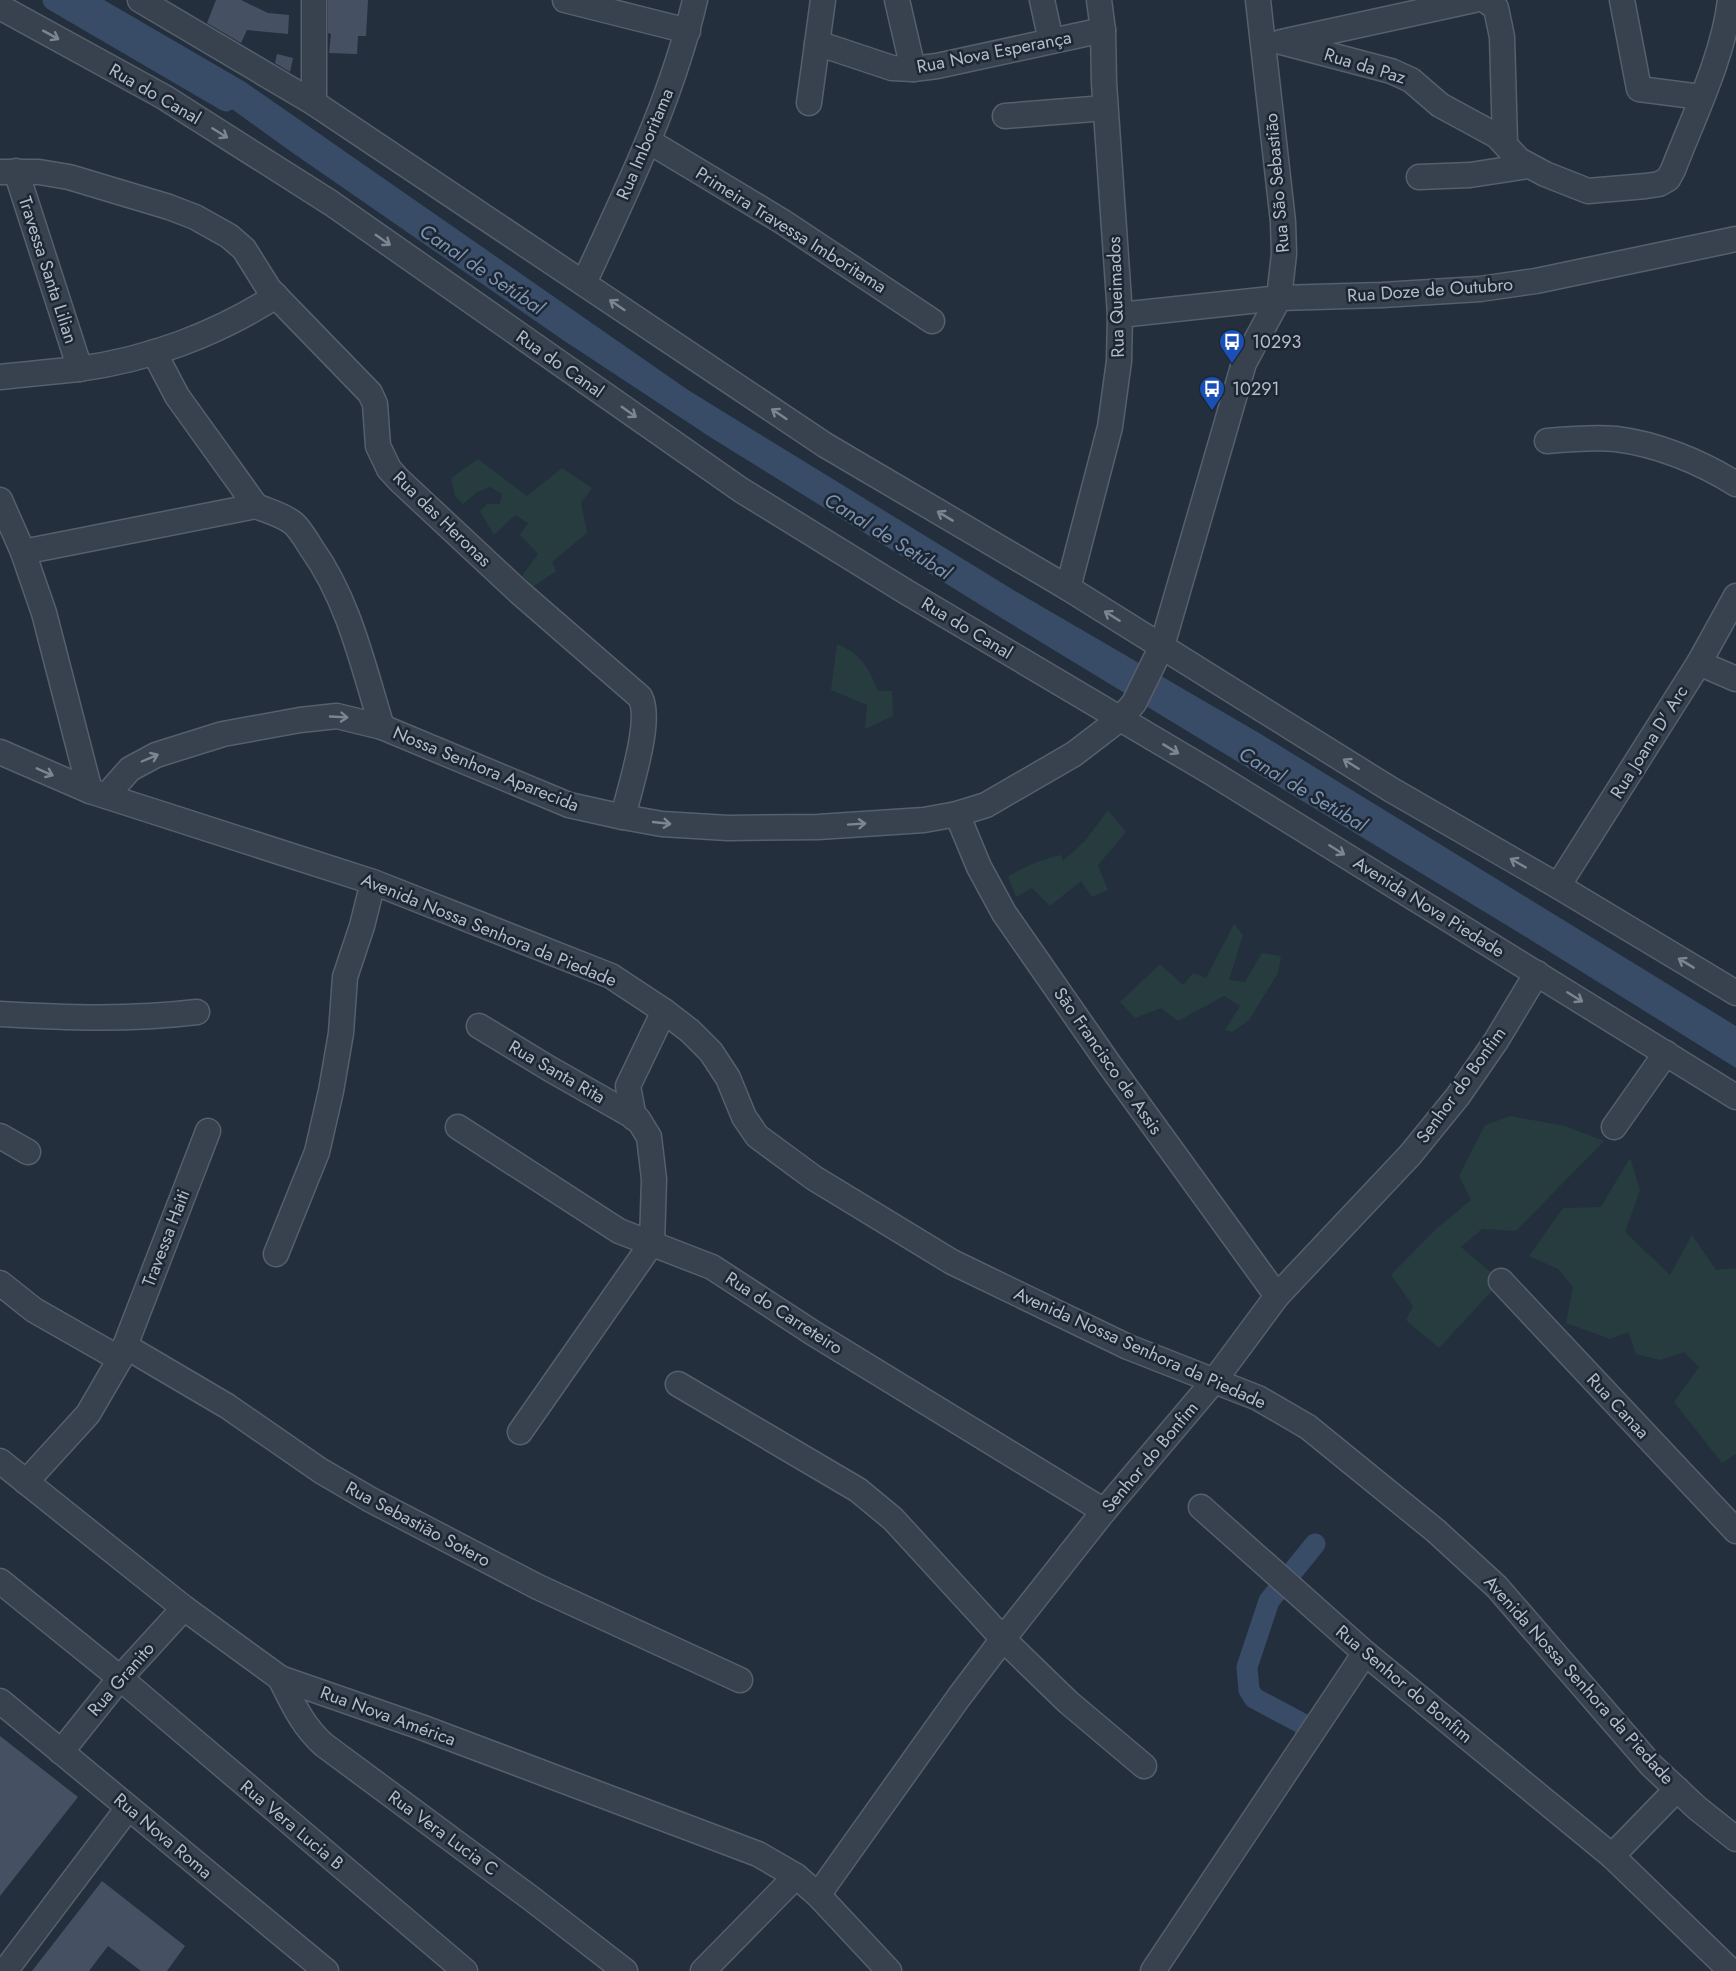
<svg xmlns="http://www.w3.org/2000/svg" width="1736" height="1971" font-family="Jost,sans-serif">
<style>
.green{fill:#263c3f}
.water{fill:#394c67}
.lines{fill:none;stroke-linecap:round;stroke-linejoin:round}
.canal{stroke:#394c67;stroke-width:21}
.building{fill:#455162}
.minor-casing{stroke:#565f6c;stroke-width:27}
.minor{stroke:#38414e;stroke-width:24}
.oneway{stroke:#7c8592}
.labels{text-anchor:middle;stroke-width:5;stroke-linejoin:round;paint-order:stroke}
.street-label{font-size:18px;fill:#b4bcc9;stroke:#1d2633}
.poi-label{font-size:18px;fill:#b4bcc9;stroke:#1d2633;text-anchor:start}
.water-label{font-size:20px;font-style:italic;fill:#7c92b1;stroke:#1d2633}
</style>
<rect width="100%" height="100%" fill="#242f3e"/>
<g class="green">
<path d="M478 459 527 496 562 468 592 488 581 503 587 533 552 562 556 571 528 590 518 581 538 554 520 535 528 523 515 515 494 535 480 511 487 504H500L502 494 490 487 477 492 463 504 455 496 451 478Z"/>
<path d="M837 644C860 653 869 668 878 691H892L893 716 865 729 867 705 831 690Z"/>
<path d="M1108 810 1126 832 1098 865 1108 890 1092 897 1081 881 1050 906 1032 888 1016 897 1008 877C1025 866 1041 860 1061 855L1063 861 1085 841Z"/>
<path d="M1234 924 1243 935 1229 980 1245 982 1262 953 1281 956 1278 973 1249 1020 1232 1032 1225 1030 1240 1006 1224 996 1178 1021 1161 1008 1135 1018 1120 1002 1160 964 1183 985 1193 973 1206 978Z"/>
<path d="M1510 1116 1565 1126 1604 1141 1516 1231 1482 1229 1461 1247 1501 1281 1439 1348 1406 1320 1413 1306 1391 1275 1436 1229 1471 1200 1459 1176 1485 1125Z"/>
<path d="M1630 1158 1640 1190 1625 1232 1670 1275 1692 1235 1716 1270 1736 1268V1454L1722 1463 1674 1402 1699 1367 1684 1352 1660 1360 1636 1354 1628 1332 1610 1339 1566 1323 1573 1287 1558 1269 1529 1256 1563 1208 1601 1207Z"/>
</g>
<path class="water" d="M53 0H104L245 82 688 390 1015 591 1259 733 1736 1026V1068L1521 934 1003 619 710 437 563 340 290 151 204 89Z"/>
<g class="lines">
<g class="canal">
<path d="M53 0 226 101"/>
<path d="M1300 1749 1308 1736 1303 1724 1254 1698 1249 1690 1247 1667 1269 1601 1315 1544"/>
</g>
</g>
<g class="building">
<path d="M216 0H241L268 13 289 15 288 34 247 30 241 43 207 23Z"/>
<path d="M328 0H368L366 36H358L357 54 329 53 331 34 328 33Z"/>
<path d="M277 54 293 58 290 72 275 63Z"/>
<path d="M0 1736 78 1797 0 1896Z"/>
<path d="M102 1881 185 1946 167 1971H141L108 1946 89 1971H32Z"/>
</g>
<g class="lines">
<defs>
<g id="minor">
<path d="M140 0 314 103 825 445 1068 588 1390 789 1558 886 1736 993"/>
<path d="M314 0V103"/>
<path d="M565 0 688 31"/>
<path d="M897 0 913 69"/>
<path d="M1042 0 1051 41"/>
<path d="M1485 0 1496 8 1502 37 1505 142"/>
<path d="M1622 0 1639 89 1701 97"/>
<path d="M0 7 164 97 331 203 741 490 908 593 1212 773 1736 1097"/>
<path d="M1286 41 1474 0"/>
<path d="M1281 42 1391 71 1411 80 1440 105 1497 136 1519 160 1545 174 1588 191 1646 186 1659 184 1668 179 1673 170C1693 118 1724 55 1730 0"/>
<path d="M817 43 892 68 913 69 937 66 1103 30"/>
<path d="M809 103 823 0"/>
<path d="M1005 116 1105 108"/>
<path d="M650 142 783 222 932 321"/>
<path d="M16 171 80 369"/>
<path d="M0 172H39L69 177 169 207 195 217 229 236 244 249 269 289 370 393 375 404 378 446 389 469 399 480 519 592 640 697C653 720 629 790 623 817"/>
<path d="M1419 177 1470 175 1528 166"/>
<path d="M584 283C627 189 671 102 695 0"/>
<path d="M1120 315 1279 298 1382 295 1480 289 1536 281 1736 239"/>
<path d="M154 352 177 396 256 506"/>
<path d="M0 377C26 374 52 372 78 369 148 360 217 334 276 296"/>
<path d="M1547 441C1570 439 1593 437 1616 439 1657 444 1701 462 1736 484"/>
<path d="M0 500 23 552 44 613 90 791"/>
<path d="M256 506C268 511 283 515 293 523 301 530 306 540 312 549 349 601 363 666 382 727"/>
<path d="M23 552 256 506"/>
<path d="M1068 588 1110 427 1119 361 1120 315 1104 83 1103 30 1099 0"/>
<path d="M1699 663 1736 679"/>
<path d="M0 752 90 791 373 882 611 976 664 1011 690 1031 711 1052 728 1078 744 1117 757 1136 814 1178 952 1262 1128 1347 1258 1398 1308 1427 1436 1531 1497 1587 1651 1765 1697 1808 1736 1839"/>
<path d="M106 796 130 769 156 755 223 734 300 720 337 716 382 727 569 805 623 817 662 824 728 828 818 827 924 820 957 814 986 805 1074 754 1121 718 1134 703 1162 646 1244 363 1279 298 1284 254 1283 222 1258 0"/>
<path d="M957 814 979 867 1004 913 1109 1064 1277 1296"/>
<path d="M1558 886 1699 663 1736 596"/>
<path d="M0 1014C67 1018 130 1020 197 1012"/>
<path d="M479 1026 550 1069 638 1119 649 1137 654 1179 652 1243 520 1432"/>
<path d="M634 1118 628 1086 664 1011"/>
<path d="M458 1127 619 1231 712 1267 813 1333 1104 1511"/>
<path d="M1614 1127 1666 1053"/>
<path d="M0 1136 28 1152"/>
<path d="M276 1254 317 1152 331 1091 341 1033 345 977 362 926 373 882"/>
<path d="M1501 1281 1736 1531"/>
<path d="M0 1283 34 1310 120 1359"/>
<path d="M125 1346 227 1406 321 1471 371 1500 538 1587 740 1680"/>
<path d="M678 1384 858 1490 893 1519 1003 1639 1068 1702 1144 1766"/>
<path d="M0 1461 184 1608 280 1678 421 1727 758 1854 796 1876 818 1895 889 1971"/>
<path d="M26 1482 88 1414 120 1359 208 1131"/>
<path d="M1201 1507 1365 1653 1612 1856 1731 1971"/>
<path d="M0 1581 120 1678 465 1971"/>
<path d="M280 1678C292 1702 303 1727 324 1745L532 1899 625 1971"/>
<path d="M0 1701 326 1971"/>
<path d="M61 1752 120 1678 184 1608"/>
<path d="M1612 1856 1677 1789"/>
<path d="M818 1895 959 1697 1003 1639 1104 1511 1214 1381 1277 1296 1410 1155 1458 1096 1496 1041 1537 973"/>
<path d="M5 1971 128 1808"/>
<path d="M703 1971 796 1876"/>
<path d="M1153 1971 1365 1653"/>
</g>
</defs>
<use href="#minor" class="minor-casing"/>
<use href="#minor" class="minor"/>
</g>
<defs><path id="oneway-shaft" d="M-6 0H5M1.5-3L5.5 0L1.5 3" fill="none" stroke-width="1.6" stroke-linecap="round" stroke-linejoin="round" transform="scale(1.5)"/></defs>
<g class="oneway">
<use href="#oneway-shaft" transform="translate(51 35) rotate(29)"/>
<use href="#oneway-shaft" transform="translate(220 133) rotate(32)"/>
<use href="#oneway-shaft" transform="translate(383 240) rotate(35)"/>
<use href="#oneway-shaft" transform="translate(617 305) rotate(-146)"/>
<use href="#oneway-shaft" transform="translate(629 412) rotate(35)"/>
<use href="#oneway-shaft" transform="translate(779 414) rotate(-146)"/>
<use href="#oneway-shaft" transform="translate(945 516) rotate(-149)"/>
<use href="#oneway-shaft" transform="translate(1112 616) rotate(-148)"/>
<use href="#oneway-shaft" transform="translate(339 717) rotate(3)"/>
<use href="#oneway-shaft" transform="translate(1171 749) rotate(31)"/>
<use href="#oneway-shaft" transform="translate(150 758) rotate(-23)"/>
<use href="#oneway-shaft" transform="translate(1351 764) rotate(-148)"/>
<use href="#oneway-shaft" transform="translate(45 772) rotate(24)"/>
<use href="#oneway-shaft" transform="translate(662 823) rotate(6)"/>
<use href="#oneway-shaft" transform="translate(857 824) rotate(-4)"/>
<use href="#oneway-shaft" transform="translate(1337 850) rotate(32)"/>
<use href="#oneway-shaft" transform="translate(1518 863) rotate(-150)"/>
<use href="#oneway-shaft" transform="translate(1686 963) rotate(-149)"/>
<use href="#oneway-shaft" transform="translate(1575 997) rotate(32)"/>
</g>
<defs>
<symbol id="bus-pin" viewBox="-11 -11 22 30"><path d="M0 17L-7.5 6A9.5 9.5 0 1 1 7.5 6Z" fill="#1a4fb4" stroke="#1d2633"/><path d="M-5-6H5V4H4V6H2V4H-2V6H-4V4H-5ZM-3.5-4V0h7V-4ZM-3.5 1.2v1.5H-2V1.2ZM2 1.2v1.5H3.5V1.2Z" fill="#fff"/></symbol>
</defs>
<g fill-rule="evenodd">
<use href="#bus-pin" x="1217" y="327" width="30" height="40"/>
<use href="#bus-pin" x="1197" y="374" width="30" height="40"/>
</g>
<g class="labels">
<g class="street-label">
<text transform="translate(994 52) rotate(-11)" y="6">Rua Nova Esperança</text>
<text transform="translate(1365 66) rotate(17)" y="6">Rua da Paz</text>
<text transform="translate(155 94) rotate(30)" y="6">Rua do Canal</text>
<text transform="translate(645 144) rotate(-67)" y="6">Rua Imboritama</text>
<text transform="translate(1277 183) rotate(-95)" y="6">Rua São Sebastião</text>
<text transform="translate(791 230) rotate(32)" y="6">Primeira Travessa Imboritama</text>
<text transform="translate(48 270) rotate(72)" y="6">Travessa Santa Lilian</text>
<text transform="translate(1430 290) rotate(-4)" y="6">Rua Doze de Outubro</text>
<text transform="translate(1116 297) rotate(-92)" y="6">Rua Queimados</text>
<text transform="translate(560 364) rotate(35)" y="6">Rua do Canal</text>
<text transform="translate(442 519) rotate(44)" y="6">Rua das Heronas</text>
<text transform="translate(967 628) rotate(31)" y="6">Rua do Canal</text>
<text transform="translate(1649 742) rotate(-58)" y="6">Rua Joana D' Arc</text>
<text transform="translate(486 769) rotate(22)" y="6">Nossa Senhora Aparecida</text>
<text transform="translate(1429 907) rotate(32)" y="6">Avenida Nova Piedade</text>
<text transform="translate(489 930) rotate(22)" y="6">Avenida Nossa Senhora da Piedade</text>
<text transform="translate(1108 1061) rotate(55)" y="6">São Francisco de Assis</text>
<text transform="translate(557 1072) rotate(30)" y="6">Rua Santa Rita</text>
<text transform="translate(1461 1085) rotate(-54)" y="6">Senhor do Bonfim</text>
<text transform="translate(166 1238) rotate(-69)" y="6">Travessa Haiti</text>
<text transform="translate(784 1313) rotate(33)" y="6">Rua do Carreteiro</text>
<text transform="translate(1140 1348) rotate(24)" y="6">Avenida Nossa Senhora da Piedade</text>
<text transform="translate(1618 1406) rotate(47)" y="6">Rua Canaa</text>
<text transform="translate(1150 1457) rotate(-50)" y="6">Senhor do Bonfim</text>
<text transform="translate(418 1524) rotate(28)" y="6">Rua Sebastião Sotero</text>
<text transform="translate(121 1679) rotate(-49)" y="6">Rua Granito</text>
<text transform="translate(1579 1680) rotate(48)" y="6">Avenida Nossa Senhora da Piedade</text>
<text transform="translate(1404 1684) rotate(40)" y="6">Rua Senhor do Bonfim</text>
<text transform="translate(388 1716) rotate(20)" y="6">Rua Nova América</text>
<text transform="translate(292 1825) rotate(40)" y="6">Rua Vera Lucia B</text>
<text transform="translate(443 1833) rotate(36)" y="6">Rua Vera Lucia C</text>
<text transform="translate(163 1836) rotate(40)" y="6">Rua Nova Roma</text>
</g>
<g class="poi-label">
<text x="1252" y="348">10293</text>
<text x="1232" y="395">10291</text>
</g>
<g class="water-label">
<text transform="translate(482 269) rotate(34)" y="7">Canal de Setúbal</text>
<text transform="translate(888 536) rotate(32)" y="7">Canal de Setúbal</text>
<text transform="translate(1303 789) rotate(31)" y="7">Canal de Setúbal</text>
</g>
</g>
</svg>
